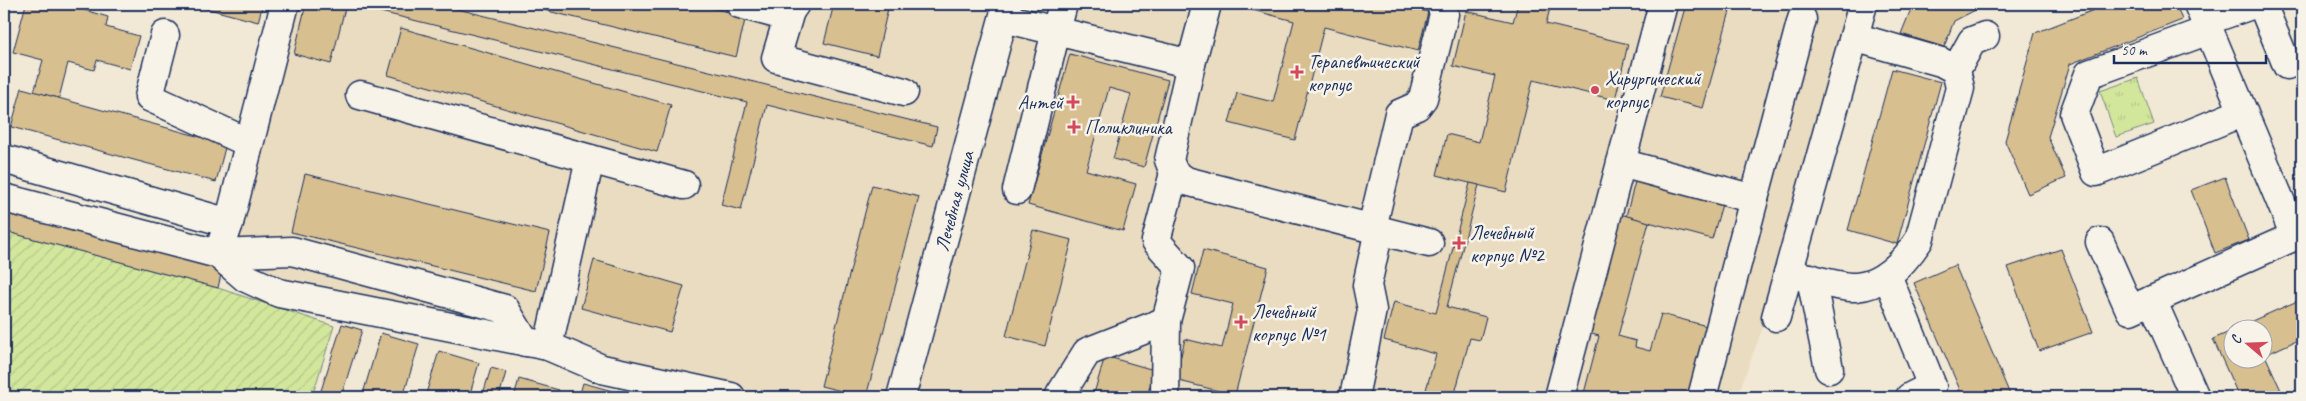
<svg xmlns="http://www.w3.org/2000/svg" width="2306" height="401" font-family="Caveat,sans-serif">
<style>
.built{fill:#eadcc1}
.park{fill:url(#park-tufts);stroke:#778b7d}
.garden{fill:url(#garden-furrows);stroke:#778b7d}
.building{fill:#d8bf8f;stroke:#1b2f5e}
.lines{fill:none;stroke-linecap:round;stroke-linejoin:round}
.minor-casing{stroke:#1b2f5e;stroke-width:31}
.minor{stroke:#f7f3e8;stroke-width:28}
.poi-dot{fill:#d1495b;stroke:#f7f3e8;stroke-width:2}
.labels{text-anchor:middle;stroke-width:5;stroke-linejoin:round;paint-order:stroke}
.poi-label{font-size:20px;fill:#1b2f5e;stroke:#f7f3e8;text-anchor:start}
.street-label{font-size:20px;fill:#1b2f5e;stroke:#f7f3e8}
</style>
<defs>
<pattern id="park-tufts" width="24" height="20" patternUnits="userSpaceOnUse" patternTransform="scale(1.25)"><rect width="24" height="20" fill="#d3e79c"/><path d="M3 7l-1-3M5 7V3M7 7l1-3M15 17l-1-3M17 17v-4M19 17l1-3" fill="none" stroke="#b5c689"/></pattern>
<pattern id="garden-furrows" width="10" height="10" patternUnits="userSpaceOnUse" patternTransform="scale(1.25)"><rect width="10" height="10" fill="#d3e79c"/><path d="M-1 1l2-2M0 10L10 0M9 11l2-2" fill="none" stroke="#b5c689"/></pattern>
</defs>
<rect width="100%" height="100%" fill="#f1e9d6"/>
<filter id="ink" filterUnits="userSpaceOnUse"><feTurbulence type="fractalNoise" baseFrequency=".02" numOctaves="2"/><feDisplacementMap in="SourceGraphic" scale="10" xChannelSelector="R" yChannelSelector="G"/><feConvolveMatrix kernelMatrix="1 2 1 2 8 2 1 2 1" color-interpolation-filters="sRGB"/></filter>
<g filter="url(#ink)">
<path class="built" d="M284 4H1854L1768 314 1737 397H766L609 362 250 272 229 223Z"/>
<path class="park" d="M2138 78 2154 124 2116 137 2100 91Z"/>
<path class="garden" d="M4 231 218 288 334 326 312 397H4Z"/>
<g class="building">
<path d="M26 4H83L81 9 108 17 106 27 139 36 130 69 97 60 94 70 68 63 59 98 34 92 43 60 13 52Z"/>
<path d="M190 4H263L258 22Z"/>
<path d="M306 4H346L331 64 294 54Z"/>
<path d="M348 4H437L937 127 933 146 767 105 741 210 721 205 747 102Z"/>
<path d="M519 4H695L746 16 736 57Z"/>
<path d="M834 4H889L877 56 824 43Z"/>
<path d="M1242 4H1395L1428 12 1418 51 1324 27 1295 140 1229 123 1237 93 1273 102 1294 21 1241 7Z"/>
<path d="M1518 4H1551L1546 24 1628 44 1615 100 1533 80 1506 192 1437 175 1447 134 1479 142 1495 76 1453 66 1466 11 1513 22Z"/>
<path d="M1686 4H1732L1703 108 1660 97Z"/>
<path d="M1913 4H1987L1954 21 1944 47 1901 34Z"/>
<path d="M2109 4H2176L2182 20 2070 64 2048 137 2066 178 2028 194 2005 141 2035 33Z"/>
<path d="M401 28 671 105 657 152 388 75Z"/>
<path d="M1070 54 1168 80 1144 167 1113 159 1131 94 1109 88 1086 170 1136 184 1123 231 1028 205Z"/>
<path d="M1892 69 1941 82 1897 244 1848 230Z"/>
<path d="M22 88 226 144 216 182 11 127Z"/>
<path d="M305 174 550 233 536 291 291 232Z"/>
<path d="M2225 177 2249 240 2215 253 2191 190Z"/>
<path d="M1636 178 1723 201 1712 239 1626 216Z"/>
<path d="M1470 183 1479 185 1447 307 1486 317 1480 340 1470 338 1454 397H1424L1436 354 1384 340 1394 302 1436 313Z"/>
<path d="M872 185 919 197 866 397 821 386Z"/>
<path d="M4 211 222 270 218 288 4 231Z"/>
<path d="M1620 214 1649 222 1618 336 1636 341 1635 347 1650 351 1661 314 1707 326 1688 397H1583L1599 336 1588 333Z"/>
<path d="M1033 230 1072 240 1045 346 1006 336Z"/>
<path d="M2061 249 2093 332 2039 351 2008 267Z"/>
<path d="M1203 250 1268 267 1235 395 1175 380 1185 339 1222 348 1233 304 1192 294Z"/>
<path d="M594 260 684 286 670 332 581 308Z"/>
<path d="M1955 265 2011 397H1945L1960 390 1914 283Z"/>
<path d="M2302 299V338L2265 355 2284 397H2239L2213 339 2234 330V358H2264V328H2236Z"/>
<path d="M342 324 362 330 341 397H319Z"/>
<path d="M381 333 419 344 403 397H362Z"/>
<path d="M439 351 479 363 469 397H425Z"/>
<path d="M1105 356 1154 370 1147 397H1093Z"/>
<path d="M491 368 506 372 499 397H482Z"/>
<path d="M519 379 559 390 557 397H514Z"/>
<path d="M583 383 635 397H579Z"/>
</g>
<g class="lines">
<defs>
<g id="minor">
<path d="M285 4 229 223 218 254 292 251 505 309 525 342"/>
<path d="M740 4 773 13 790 11 795 4"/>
<path d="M1063 4 1056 31 1191 64 1169 160 1174 173 1186 181 1429 243"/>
<path d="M2262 4 2287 65"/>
<path d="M790 11 776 58 904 92"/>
<path d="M1004 18 1056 31 1017 190"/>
<path d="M2206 21 2254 4"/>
<path d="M2209 30 2089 74 2074 114 2096 172 2243 112"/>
<path d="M165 35 149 97 249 143"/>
<path d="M1191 64 1207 4"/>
<path d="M1956 70 1972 41 1985 36"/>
<path d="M360 95 684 185"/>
<path d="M4 159 229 223"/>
<path d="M1621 163 1754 199 1802 19"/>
<path d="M4 198 218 254 246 278 279 293 548 346 602 369 731 397"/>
<path d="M1372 228 1399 114 1417 106 1423 98 1444 14 1441 4"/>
<path d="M2100 242 2130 310 2295 236 2198 4"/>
<path d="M1788 273C1806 277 1840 288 1856 287 1883 285 1905 261 1919 240L1960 88 1956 70 1941 62 1854 37"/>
<path d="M1887 275 1932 386 1910 397"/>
<path d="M1811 278 1829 369"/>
<path d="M2152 300 2195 397"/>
<path d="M1776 317 1863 4"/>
<path d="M548 346 590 159"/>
<path d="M1060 395 1087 352 1166 321"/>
<path d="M901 397 1007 4"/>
<path d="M1165 397 1166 321 1180 268 1156 241 1174 173"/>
<path d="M1354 397 1372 310 1367 285 1379 230"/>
<path d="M1559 397 1663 4"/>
<path d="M1702 397 1754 199"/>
</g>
</defs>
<use href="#minor" class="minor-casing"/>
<use href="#minor" class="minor"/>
</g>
</g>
<g class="poi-dot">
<path d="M1294.5 64.5h5v5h5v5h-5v5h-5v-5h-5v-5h5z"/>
<circle cx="1595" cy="90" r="5"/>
<path d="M1070.5 94.5h5v5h5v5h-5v5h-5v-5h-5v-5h5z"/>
<path d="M1071.5 119.5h5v5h5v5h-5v5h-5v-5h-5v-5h5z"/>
<path d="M1456.5 235.5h5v5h5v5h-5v5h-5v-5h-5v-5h5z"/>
<path d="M1238.5 314.5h5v5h5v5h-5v5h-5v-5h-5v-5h5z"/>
</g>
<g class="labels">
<g class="poi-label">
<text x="1308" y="68">Терапевтический<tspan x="1308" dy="23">корпус</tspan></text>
<text x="1605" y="85">Хирургический<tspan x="1605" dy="23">корпус</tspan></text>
<text x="1063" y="109" text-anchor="end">Антей</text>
<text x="1085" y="134">Поликлиника</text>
<text x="1470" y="239">Лечебный<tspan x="1470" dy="23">корпус №2</tspan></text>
<text x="1252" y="318">Лечебный<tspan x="1252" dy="23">корпус №1</tspan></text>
</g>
<g class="street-label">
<text transform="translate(954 201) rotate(-75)" y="7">Лечебная улица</text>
</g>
</g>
<rect width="2306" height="401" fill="none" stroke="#f7f3e8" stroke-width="20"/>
<rect x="10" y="10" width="2286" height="381" fill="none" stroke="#1b2f5e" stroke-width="2" filter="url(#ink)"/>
<g transform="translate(2248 344) rotate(289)"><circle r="24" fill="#f7f3e8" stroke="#9fa5b1"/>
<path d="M0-4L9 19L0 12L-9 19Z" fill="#d1495b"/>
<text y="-8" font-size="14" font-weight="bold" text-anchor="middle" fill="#1b2f5e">С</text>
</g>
<path d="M2114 55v8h152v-8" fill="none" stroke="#1b2f5e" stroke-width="2.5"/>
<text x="2121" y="55" font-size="15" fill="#1b2f5e" stroke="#f7f3e8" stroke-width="4" paint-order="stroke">50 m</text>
</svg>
